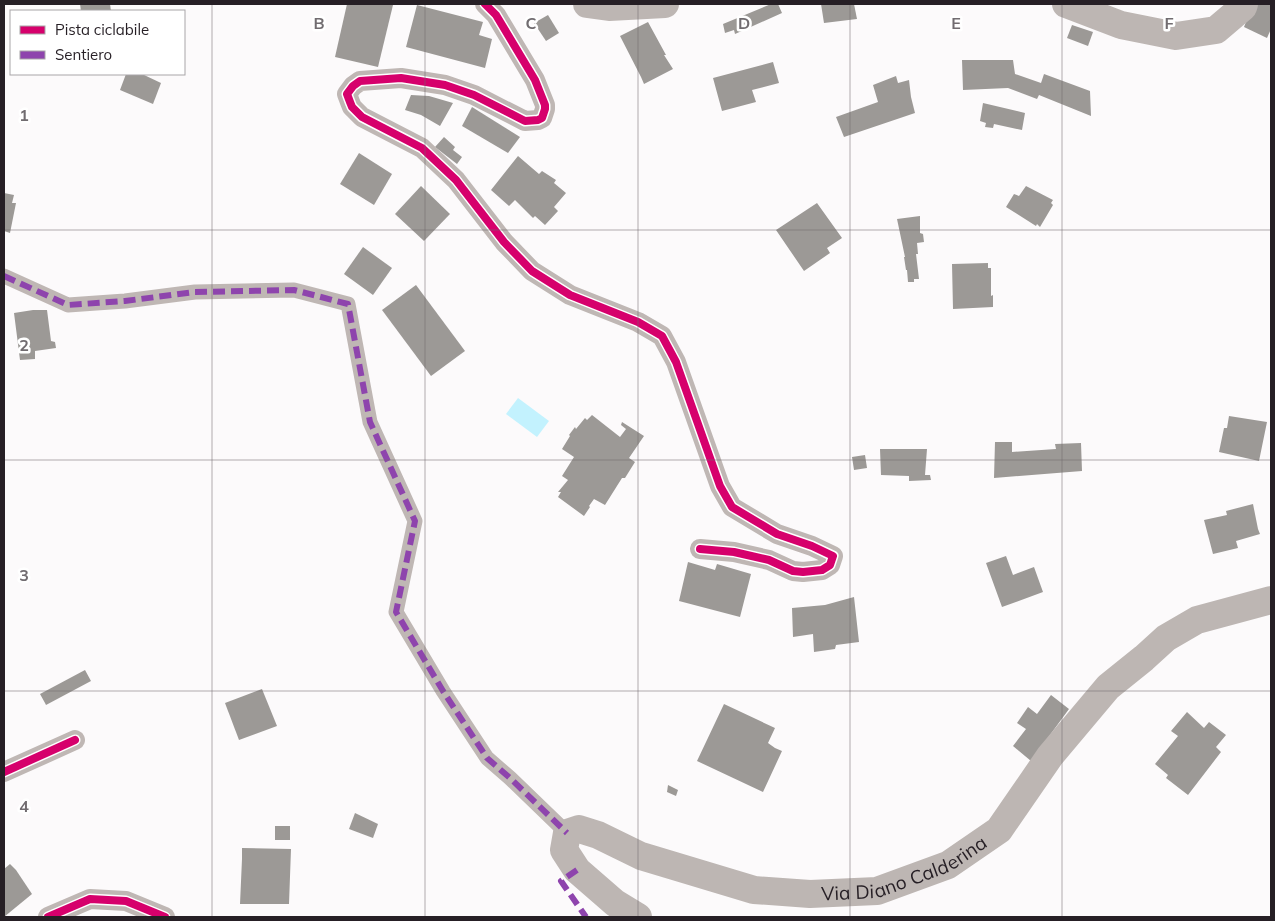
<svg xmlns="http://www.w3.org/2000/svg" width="1275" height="921" font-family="Mulish,sans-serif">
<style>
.water{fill:#c3f2fe}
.building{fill:#9c9996}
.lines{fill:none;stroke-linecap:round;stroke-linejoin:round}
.pedestrian{stroke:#bfb7b4;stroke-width:15}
.minor{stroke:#bfb7b4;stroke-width:20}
.secondary{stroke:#bdb6b3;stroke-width:28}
.quiet{stroke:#8e44ad;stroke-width:6;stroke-dasharray:12 6;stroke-linecap:butt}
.cycleway-casing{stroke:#fff;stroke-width:11}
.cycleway{stroke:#d6006c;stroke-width:8}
.grid{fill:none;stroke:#716c70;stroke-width:1;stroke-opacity:0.55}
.labels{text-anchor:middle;stroke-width:5;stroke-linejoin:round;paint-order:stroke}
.street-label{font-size:19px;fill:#261f25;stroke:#fff}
.grid-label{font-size:16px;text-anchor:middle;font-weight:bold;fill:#716c70;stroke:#fff;stroke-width:5;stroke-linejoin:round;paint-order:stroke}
</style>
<rect width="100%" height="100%" fill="#fcfafb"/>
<path class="water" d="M518 398 549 421 537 437 506 414Z"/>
<g class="building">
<path d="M80 4H110L111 11H81Z"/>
<path d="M347 4H388L393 5 378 67 335 57Z"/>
<path d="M771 4H778L782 13 735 34 734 30 725 33 723 24Z"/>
<path d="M821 4H854L857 19 824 23Z"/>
<path d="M1253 4H1271V29L1267 38 1244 27Z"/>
<path d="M417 5 483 22 479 35 492 39 485 68 406 47Z"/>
<path d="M548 15 559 33 546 41 534 23Z"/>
<path d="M648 22 666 55H664L673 69 644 84 641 77 620 36Z"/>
<path d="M1072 25 1093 32 1088 46 1067 38Z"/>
<path d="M962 60H1013L1015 74 1041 83 1044 74 1090 91 1091 116 1039 95 1037 99 1008 88 963 90Z"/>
<path d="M773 62 779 83 752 90 756 102 722 111 713 78Z"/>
<path d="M126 74H142L161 83 153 104 120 90Z"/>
<path d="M896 76 898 83 909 80 911 97 915 113 844 137 836 117 878 102 873 85Z"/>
<path d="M411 95 429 96 453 103 440 126 421 115 405 110Z"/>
<path d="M983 103 1025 113 1022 130 994 124 993 128 985 127 986 123 980 121Z"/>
<path d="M472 107 520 137 508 153 462 126Z"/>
<path d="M444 137 455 147 453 150 462 157 457 164 435 147Z"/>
<path d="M359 153 392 174 374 205 340 184Z"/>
<path d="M518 156 539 174 542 171 556 180 554 183 566 193 554 207 558 211 545 225 535 216 533 218 515 200 509 206 491 190Z"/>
<path d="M421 186 450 214 424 241 395 214Z"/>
<path d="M1026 186 1053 200 1051 203 1053 205 1040 227 1037 224 1036 226 1006 207 1014 194 1019 196Z"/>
<path d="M4 193 14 195 12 203H16L10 233 4 231Z"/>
<path d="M817 203 842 238 827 248 830 253 804 271 776 230Z"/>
<path d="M920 216V233L923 234 924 242 917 243 918 254H916L919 279H914V282H908L907 270H906L904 257H905L897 219Z"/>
<path d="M363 247 392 268 373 295 344 274Z"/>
<path d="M988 263V268H991V296L993 295V307L953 309 952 264Z"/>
<path d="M416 285 465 351 431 376 382 310Z"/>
<path d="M33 310H47L51 341 55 342 56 348 35 351V359L20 360 14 313Z"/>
<path d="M592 415 620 437 626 429 621 425 622 422 644 436 629 458 635 462 625 478H622L605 505 594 499 589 506 590 507 584 516 558 497 561 492H558L568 480 562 476 574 457 562 449 570 436 569 435 575 427 576 429 585 418 587 420Z"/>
<path d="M1229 416 1267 422 1259 461 1219 452 1224 428H1227Z"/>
<path d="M995 442H1012V452L1056 449 1055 444 1081 443 1082 471 994 478Z"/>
<path d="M880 449H927L925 475H930L931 480 909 481V476L881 475Z"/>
<path d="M865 455 867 468 854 470 852 457Z"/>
<path d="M1253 504 1258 529 1260 534 1236 541 1238 548 1213 554 1204 520 1227 515 1226 511Z"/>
<path d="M1006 556 1013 575 1034 567 1043 592 1002 607 986 563Z"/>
<path d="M688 562 715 570 717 564 751 574 740 617 679 601Z"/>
<path d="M854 597 859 642 836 645 835 649 814 652 813 634 793 637 792 608 825 605Z"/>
<path d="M85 670 91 681 46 705 45 703 40 694Z"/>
<path d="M262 689 277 726 239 740 225 703Z"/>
<path d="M1051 695 1069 709 1031 761 1013 746 1026 729 1017 723 1028 707 1037 714Z"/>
<path d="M724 704 775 728 768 743 775 748 782 751 763 792 697 761Z"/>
<path d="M1187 712 1204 728 1209 722 1226 735 1216 747 1221 752 1188 795 1166 778 1168 775 1155 764 1178 736 1171 731Z"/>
<path d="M668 785 678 790 676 796 667 792Z"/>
<path d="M355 813 378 824 373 838 349 829Z"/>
<rect x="275" y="826" width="15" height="14"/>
<path d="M242 848 291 849 289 904H240L242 859Z"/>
<path d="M10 864 16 870 32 894 4 917V869Z"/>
</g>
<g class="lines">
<path class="pedestrian" d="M4 276 68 305 125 301 195 292 294 290 348 304 370 422 415 521 396 612 443 691 487 758 510 778 567 833"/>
<g class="minor">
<path d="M485 4 496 15 535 80 545 105V109L542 118 538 120 525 121 474 95 445 85 401 78 360 81 353 86 347 94 350 102 352 107 362 117 422 148 456 180 504 242 532 271 570 295 638 322 662 336 676 362 720 486 732 507 777 534 812 546 833 556 830 565 822 570 803 572 793 571 769 560 734 552 700 549"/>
<path d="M4 772 75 740"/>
<path d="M48 917 90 899 126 901 165 917"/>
</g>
<g class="secondary">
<path d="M587 4 609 7 665 4"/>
<path d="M1066 4 1121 25 1176 36 1216 30 1243 7 1244 4"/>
<path id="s1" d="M638 917 615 903 577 870 564 850 567 833 579 829 598 835 641 856 754 890 810 894 877 891 948 865 999 830 1050 756 1108 687 1144 658 1166 638 1197 620 1271 600"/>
</g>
<g class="quiet">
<path d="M4 276 68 305 125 301 195 292 294 290 348 304 370 422 415 521 396 612 443 691 487 758 510 778 567 833"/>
<path d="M577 870 561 881 586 917"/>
</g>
<defs>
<g id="cycleway">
<path d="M485 4 496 15 535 80 545 105V109L542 118 538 120 525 121 474 95 445 85 401 78 360 81 353 86 347 94 350 102 352 107 362 117 422 148 456 180 504 242 532 271 570 295 638 322 662 336 676 362 720 486 732 507 777 534 812 546 833 556 830 565 822 570 803 572 793 571 769 560 734 552 700 549"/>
<path d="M4 772 75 740"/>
<path d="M48 917 90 899 126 901 165 917"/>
</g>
</defs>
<use href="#cycleway" class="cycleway-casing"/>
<use href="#cycleway" class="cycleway"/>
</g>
<path class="grid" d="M212 4V917M425 4V917M638 4V917M850 4V917M1062 4V917M4 230H1271M4 460H1271M4 691H1271"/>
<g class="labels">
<g class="street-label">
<text dy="7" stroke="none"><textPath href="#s1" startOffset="472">Via Diano Calderina</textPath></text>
</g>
</g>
<g class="grid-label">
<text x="319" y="29">B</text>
<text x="531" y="29">C</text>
<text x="744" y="29">D</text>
<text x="956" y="29">E</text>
<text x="1169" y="29">F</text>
<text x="24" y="121">1</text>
<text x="24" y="351">2</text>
<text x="24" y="581">3</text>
<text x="24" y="812">4</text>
</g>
<rect width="1275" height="921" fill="none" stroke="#261f25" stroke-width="10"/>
<rect x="10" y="10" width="175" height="65" fill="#ffffff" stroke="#a8a5a8"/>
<rect x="20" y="26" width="25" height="8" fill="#d6006c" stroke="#a8a5a8"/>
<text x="55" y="35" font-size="15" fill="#261f25">Pista ciclabile</text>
<rect x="20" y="51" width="25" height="8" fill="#8e44ad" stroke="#a8a5a8"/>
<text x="55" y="60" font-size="15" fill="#261f25">Sentiero</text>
</svg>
